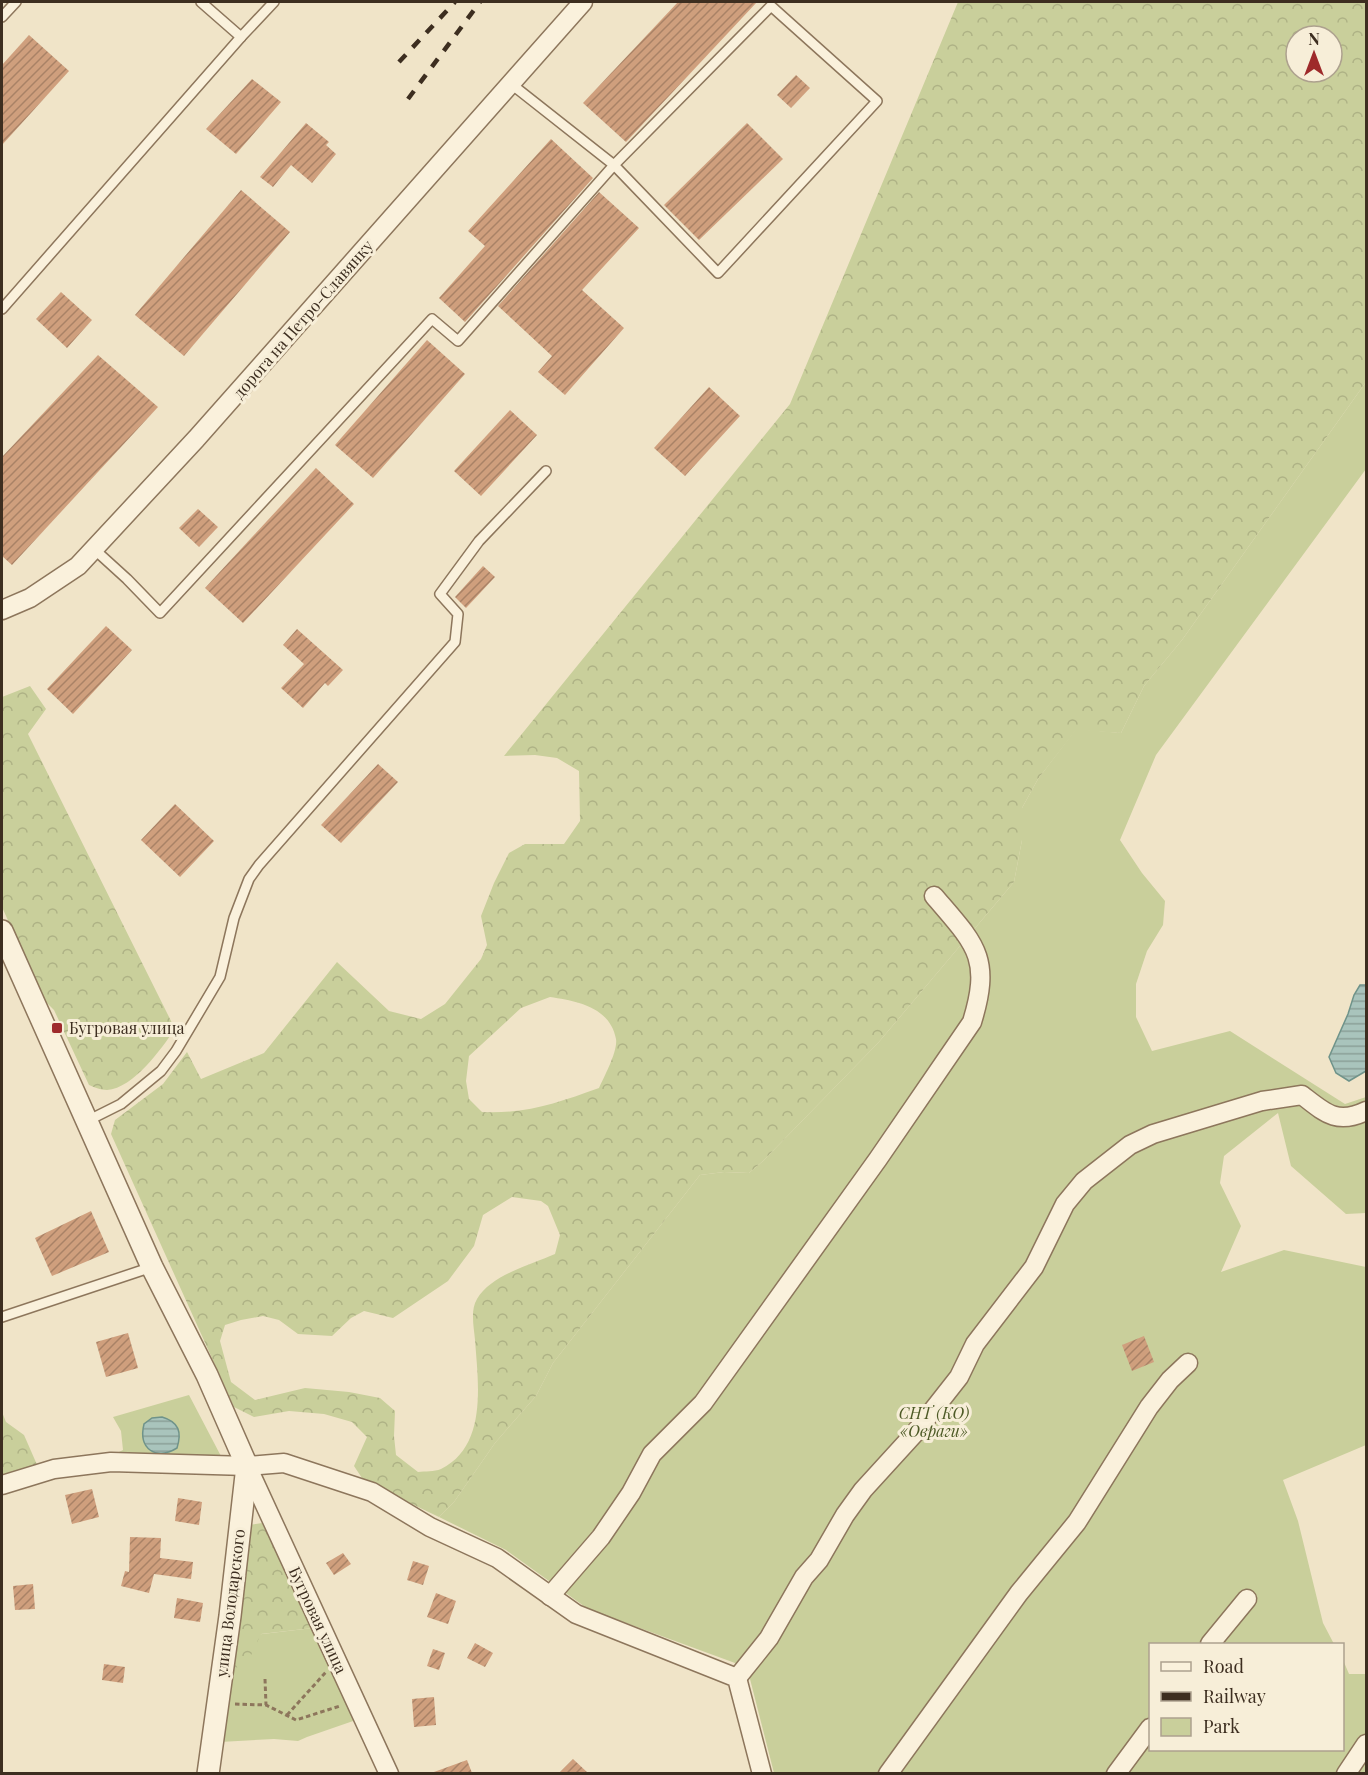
<svg xmlns="http://www.w3.org/2000/svg" width="1368" height="1775" font-family="'Playfair Display',serif">
<style>
.green{fill:#c9cf9b}
.forest{fill:url(#forest-crowns);fill-rule:evenodd}
.water{fill:url(#water-rules);stroke:#6f938a;stroke-width:1.5}
.building{fill:url(#building-hatch)}
.lines{fill:none;stroke-linecap:round;stroke-linejoin:round}
.service-casing{stroke:#8d765c;stroke-width:12}
.minor-casing{stroke:#8d765c;stroke-width:21}
.tertiary-casing{stroke:#8d765c;stroke-width:24}
.path{stroke:#8d765c;stroke-width:3;stroke-dasharray:4.5 3;stroke-linecap:butt}
.service{stroke:#faf1dc;stroke-width:9}
.minor{stroke:#faf1dc;stroke-width:18}
.tertiary{stroke:#faf1dc;stroke-width:21}
.rail{stroke:#3d2e20;stroke-width:4.5;stroke-dasharray:10 10;stroke-linecap:butt}
.poi-dot{fill:#9e2a2b;stroke:#f7eed8;stroke-width:2}
.labels{text-anchor:middle;stroke-width:6;stroke-linejoin:round;paint-order:stroke}
.street-label{font-size:16px;fill:#3d2e20;stroke:#f7eed8}
.poi-label{font-size:16px;fill:#3d2e20;stroke:#f7eed8;text-anchor:start}
.park-label{font-size:16px;font-style:italic;fill:#4d5a26;stroke:#f7eed8}
</style>
<defs>
<pattern id="forest-crowns" width="20" height="18" patternUnits="userSpaceOnUse" patternTransform="scale(1.5)"><rect width="20" height="18" fill="#c9cf9b"/><path d="M2 6a3 3 0 1 1 6 0M12 15a3 3 0 1 1 6 0" fill="none" stroke="#aeb285"/></pattern>
<pattern id="water-rules" width="6" height="5" patternUnits="userSpaceOnUse" patternTransform="scale(1.5)"><rect width="6" height="5" fill="#a9c4bc"/><path d="M0 2.5h6" fill="none" stroke="#8ba098"/></pattern>
<pattern id="building-hatch" width="6" height="6" patternUnits="userSpaceOnUse" patternTransform="scale(1.5)"><rect width="6" height="6" fill="#cf9f7d"/><path d="M-1 1l2-2M0 6l6-6M5 7l2-2" fill="none" stroke="#a98266"/></pattern>
</defs>
<rect width="100%" height="100%" fill="#f0e4c8"/>
<g class="green">
<path d="M1366 382V469L1156 755 1120 840 1142 873 1165 901 1163 925 1147 951 1136 984V1017L1152 1051 1230 1031 1345 1104 1366 1097V1213L1346 1214 1291 1166 1278 1113 1224 1156 1220 1183 1241 1226 1221 1272 1284 1250 1366 1267V1445L1283 1480 1298 1521 1323 1623 1334 1644H1150V1750H1342L1343 1660 1349 1674H1366V1773H774L750 1679 735 1663 588 1609 506 1550 439 1517 454 1502 495 1443 536 1396 553 1363 700 1175 724 1172 749 1173 763 1161 878 1043 1014 882 1022 840V808L1038 779 1076 729 1121 733 1144 686 1182 640Z"/>
<path d="M189 1395 223 1460 107 1458 123 1450 121 1431 113 1417Z"/>
<path d="M313 1628 356 1720 307 1737 298 1741 274 1739 220 1742 237 1637Z"/>
</g>
<g class="forest">
<path d="M958 2H1366V382L1182 640 1144 686 1121 733 1076 730 1038 779 1022 808V840L1014 882 878 1043 763 1161 749 1173 724 1172 700 1175 553 1363 536 1396 495 1443 454 1502 439 1517 364 1481 354 1466 367 1437 352 1422 324 1414 289 1411 254 1417 234 1407 111 1134 115 1120 163 1084 187 1052 201 1079 264 1053 337 962 389 1011 421 1019 445 1004 481 959 487 945 481 916 494 883 509 853 525 844H564L580 821 579 771 557 758 535 755 504 756 790 404ZM1296 36H1332V72H1296ZM550 997C577 1001 610 1007 616 1039 618 1051 604 1077 599 1088 557 1103 527 1114 482 1112L469 1099 466 1081 469 1056 521 1008ZM512 1197 541 1201 548 1206 560 1235 555 1254C530 1265 491 1275 477 1299 470 1310 474 1328 475 1340 478 1382 488 1446 441 1469 434 1472 425 1471 418 1472L396 1455 394 1436 395 1411 380 1398 349 1392 305 1388 255 1400 231 1382 220 1341 225 1325 241 1320 263 1316 279 1320 298 1334 332 1336 351 1318 364 1311 393 1318 448 1281 474 1246 483 1215Z"/>
<path d="M30 686 46 709 28 734 175 1029C161 1049 134 1088 107 1090 100 1090 94 1087 89 1085L54 1010 43 999 2 907V697Z"/>
<path d="M2 1412 6 1422 24 1435 38 1467 2 1479Z"/>
<path d="M262 1523 313 1628 261 1634 245 1668 232 1667 249 1525Z"/>
</g>
<g class="water">
<path d="M1360 985H1366V1071L1349 1081 1336 1073 1329 1057 1348 1014 1354 995Z"/>
<path d="M162 1417C179 1422 182 1432 177 1448 156 1461 138 1449 144 1424L152 1418Z"/>
</g>
<g class="building">
<path d="M678 2H757L626 142 583 103Z"/>
<path d="M29 35 69 71 2 145V65Z"/>
<path d="M796 75 810 88 791 108 777 95Z"/>
<path d="M252 79 281 102 236 154 206 129Z"/>
<path d="M306 123 329 142 326 145 336 154 312 183 291 165 273 187 260 177Z"/>
<path d="M747 123 783 159 699 240 664 205Z"/>
<path d="M551 139 593 178 465 322 439 298 485 246 468 231Z"/>
<path d="M241 190 290 232 184 356 135 315Z"/>
<path d="M599 192 639 228 582 290 624 328 565 395 538 372 552 356 498 306Z"/>
<path d="M61 292 92 320 67 348 36 319Z"/>
<path d="M427 340 465 374 373 478 335 445Z"/>
<path d="M98 355 158 407 12 565 2 556V457Z"/>
<path d="M709 387 740 416 685 476 654 448Z"/>
<path d="M510 410 537 435 481 496 454 471Z"/>
<path d="M316 468 354 504 243 623 205 588Z"/>
<path d="M198 509 218 527 199 547 179 528Z"/>
<path d="M483 566 495 577 466 608 455 597Z"/>
<path d="M106 626 132 650 73 714 47 689Z"/>
<path d="M297 629 343 670 328 686 325 683 303 708 281 688 304 664 283 645Z"/>
<path d="M378 764 398 782 341 843 321 825Z"/>
<path d="M175 804 214 841 180 877 141 840Z"/>
<path d="M91 1211 109 1252 52 1276 35 1238Z"/>
<path d="M128 1333 138 1368 106 1377 96 1342Z"/>
<path d="M1144 1336 1154 1362 1132 1371 1122 1345Z"/>
<path d="M92 1489 99 1517 72 1524 65 1495Z"/>
<path d="M178 1498 202 1502 199 1525 175 1521Z"/>
<path d="M130 1537 161 1538 160 1558 193 1562 191 1579 154 1574 149 1593 121 1586 125 1571 129 1572Z"/>
<path d="M343 1553 351 1564 334 1575 326 1563Z"/>
<path d="M413 1561 429 1566 423 1585 407 1580Z"/>
<path d="M33 1584 35 1609 15 1610 13 1586Z"/>
<path d="M436 1593 456 1601 448 1624 427 1617Z"/>
<path d="M177 1598 203 1603 200 1622 174 1618Z"/>
<path d="M475 1643 493 1653 485 1667 467 1658Z"/>
<path d="M433 1649 445 1653 439 1670 427 1666Z"/>
<path d="M104 1664 125 1667 123 1683 102 1680Z"/>
<path d="M434 1697 436 1725 414 1727 412 1699Z"/>
<path d="M573 1759 588 1773H559Z"/>
<path d="M467 1760 472 1773H435L434 1772Z"/>
</g>
<g class="lines">
<defs>
<g id="service">
<path d="M201 2 241 37"/>
<path d="M2 17 16 2"/>
<path d="M2 309 241 37 274 2"/>
<path d="M94 549 127 579 160 613 432 319 458 341 614 165 771 6 877 101 718 273 614 165 510 83"/>
<path d="M87 1121 121 1104 161 1071 176 1051 220 977 234 918 249 879 259 865 455 642 458 614 440 594 479 541 546 471"/>
<path d="M2 1317 152 1267"/>
</g>
<g id="minor">
<path d="M2 610 30 598 78 566 196 439 583 2"/>
<path d="M247 1466 389 1774"/>
<path d="M2 1485 54 1469 111 1462 247 1466 284 1463 372 1492 430 1527 497 1558 576 1614 737 1678 762 1774"/>
<path d="M550 1596 601 1537 631 1493 652 1454 703 1403 878 1159 972 1022C992 957 975 944 934 896"/>
<path d="M1210 1644 1247 1599"/>
<path d="M737 1678 769 1638 804 1577 819 1560 845 1515 863 1490 915 1433 959 1377 975 1344 1034 1267 1065 1204 1084 1181 1130 1145 1153 1134 1262 1101 1302 1095C1325 1113 1337 1125 1366 1111"/>
<path d="M888 1774 1019 1593 1077 1522 1149 1407 1170 1380 1188 1363"/>
<path d="M1116 1774 1150 1728"/>
<path d="M1346 1774 1366 1744"/>
</g>
<path id="tertiary" d="M2 931 152 1267 207 1375 247 1466 230 1616 208 1774"/>
</defs>
<use href="#service" class="service-casing"/>
<use href="#minor" class="minor-casing"/>
<use href="#tertiary" class="tertiary-casing"/>
<g class="path">
<path d="M265 1679 266 1705"/>
<path d="M235 1704 266 1705 296 1720 340 1706"/>
<path d="M287 1715 326 1672"/>
</g>
<use href="#service" class="service"/>
<use href="#minor" class="minor"/>
<use href="#tertiary" class="tertiary"/>
<g class="rail">
<path d="M399 62 455 2"/>
<path d="M408 99 480 2"/>
</g>
</g>
<rect class="poi-dot" x="51" y="1022" width="12" height="12" rx="3"/>
<g class="labels">
<g class="street-label">
<text transform="translate(303 319) rotate(-49)" y="6">дорога на Петро-Славянку</text>
<text transform="translate(230 1603) rotate(-83)" y="6">улица Володарского</text>
<text transform="translate(318 1620) rotate(65)" y="6">Бугровая улица</text>
</g>
<g class="poi-label">
<text x="69" y="1034">Бугровая улица</text>
</g>
<g class="park-label">
<text x="934" y="1419">СНТ (КО)<tspan x="934" dy="18">«Овраги»</tspan></text>
</g>
</g>
<rect width="1368" height="1775" fill="none" stroke="#3d2e20" stroke-width="6"/>
<rect x="1149" y="1643" width="195" height="108" fill="#f7eed8" stroke="#ada18e" stroke-width="1.5"/>
<rect x="1161" y="1662" width="30" height="9" fill="#faf1dc" stroke="#ada18e" stroke-width="1.5"/>
<text x="1203" y="1673" font-size="18" fill="#3d2e20">Road</text>
<rect x="1161" y="1692" width="30" height="9" fill="#3d2e20" stroke="#ada18e" stroke-width="1.5"/>
<text x="1203" y="1703" font-size="18" fill="#3d2e20">Railway</text>
<rect x="1161" y="1718" width="30" height="18" fill="#c9cf9b" stroke="#ada18e" stroke-width="1.5"/>
<text x="1203" y="1733" font-size="18" fill="#3d2e20">Park</text>
<g transform="translate(1314 54)"><circle r="28" fill="#f7eed8" stroke="#ada18e" stroke-width="1.5"/>
<path d="M0-4.5L10 22L0 15L-10 22Z" fill="#9e2a2b"/>
<text y="-9" font-size="16" font-weight="bold" text-anchor="middle" fill="#3d2e20">N</text>
</g>
</svg>
